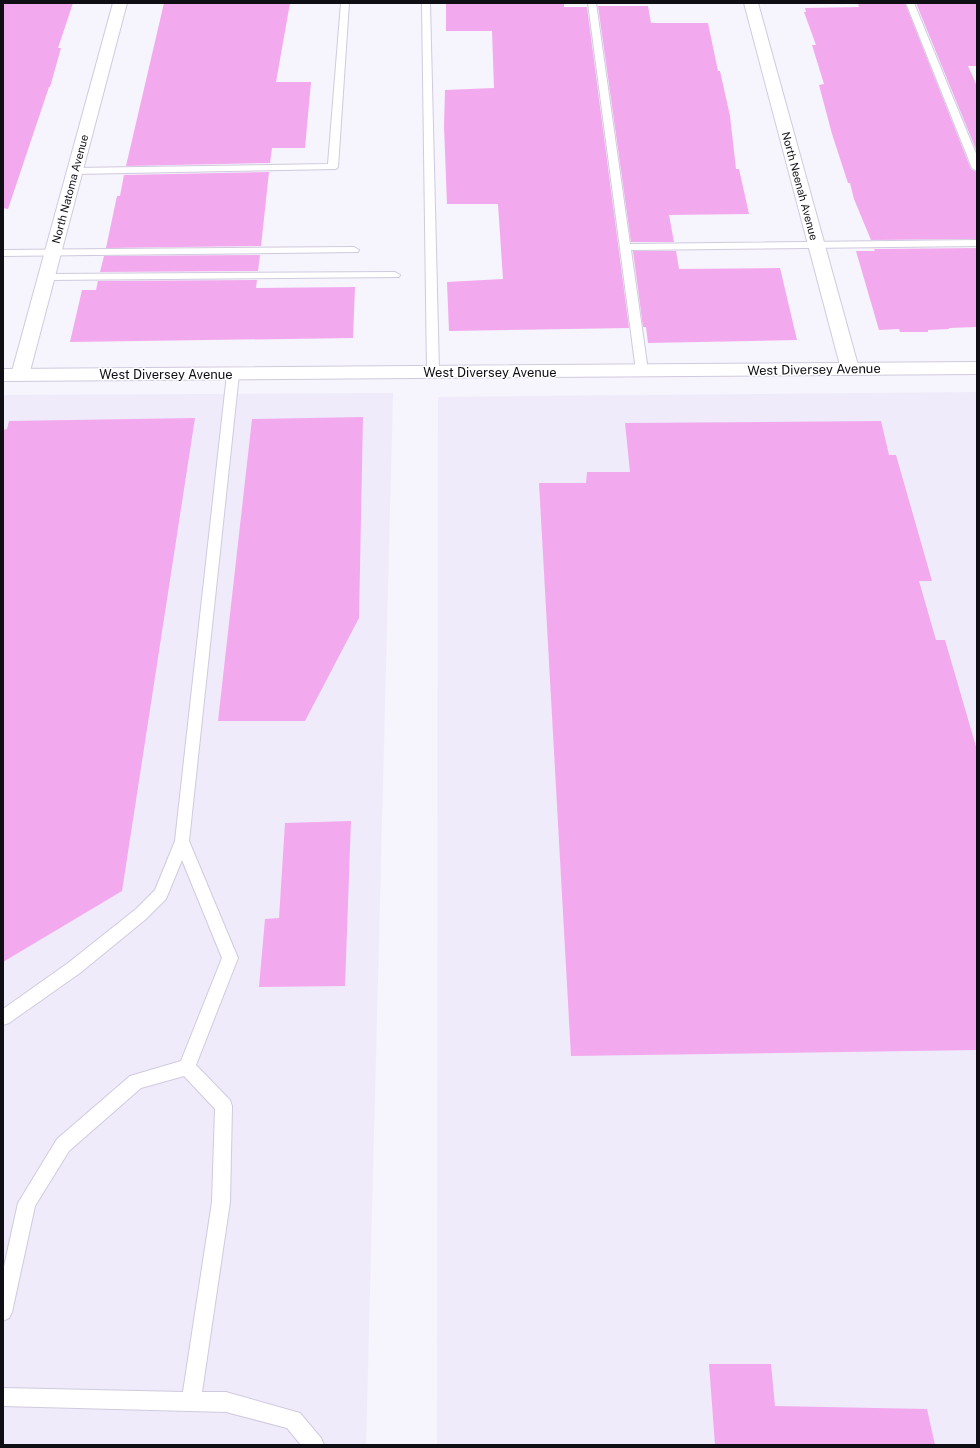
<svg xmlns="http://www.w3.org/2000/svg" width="980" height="1448" font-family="'Public Sans',sans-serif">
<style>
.built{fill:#efebfb}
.building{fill:#f3a9ee}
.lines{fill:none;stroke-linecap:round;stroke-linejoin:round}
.lane-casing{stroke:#d0cade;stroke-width:2}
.street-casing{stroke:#d0cade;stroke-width:2}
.secondary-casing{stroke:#d0cade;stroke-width:2}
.lane{fill:#fff;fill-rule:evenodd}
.street{fill:#fff;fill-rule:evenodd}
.secondary{fill:#fff;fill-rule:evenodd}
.labels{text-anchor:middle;stroke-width:3;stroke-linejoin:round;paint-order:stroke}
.far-street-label{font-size:11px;fill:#100e15;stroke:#fff}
.street-label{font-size:13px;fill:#100e15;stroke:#fff}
</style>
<rect width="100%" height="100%" fill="#f6f4fc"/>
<g class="built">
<path d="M977 392V1445H437L438 397Z"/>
<path d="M393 393 366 1445H3V395Z"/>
</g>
<g class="building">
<path d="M3 3H73L58 48H61L50 87H49L8 209 3 208Z"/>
<path d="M164 3H290L276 82H311L305 148H272L270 163 126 166Z"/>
<path d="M446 3H564V7H587L629 328 449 331 447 282 503 279 498 204H447L444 126 445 90 494 88 492 31H446Z"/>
<path d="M858 3H905L971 169 977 172V239L871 240 854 199 850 183H848L832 134 819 85 824 84 812 45H816L804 12H806L805 8 859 7Z"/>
<path d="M916 3H977V66H968L977 86V152Z"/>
<path d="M598 6H648L651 23H708L718 71H720L730 116 736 169H739L749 214 669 215 674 242H631Z"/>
<path d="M269 172 261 246 106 248 117 196H120L124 175Z"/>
<path d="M977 248V327L949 328V329L928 330V332H900L899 329 879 330 856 251H875L874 249Z"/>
<path d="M633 251H676L679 269 780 268 797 340 648 343 646 327H643Z"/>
<path d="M260 255 258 271 100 272 104 256Z"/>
<path d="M257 280 256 288 355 287 353 338 70 342 82 290H96L98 281Z"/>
<path d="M363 417 359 618 305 721H218L252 419Z"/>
<path d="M195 418 122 891 3 962V430L7 429 9 421Z"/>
<path d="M881 421 889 455H896L932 581H919L936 640H945L977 750V1050L571 1056 539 483H586L587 472H630L625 423Z"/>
<path d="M351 821 345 986 259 987 265 919 279 918 285 823Z"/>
<path d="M709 1364H771L775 1406 927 1409 935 1445H715Z"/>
</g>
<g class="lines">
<defs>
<g id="lane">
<path d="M341 3H349L338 167 336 169 75 174 70 171 75 168 328 164Z"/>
<path d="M422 3H430L439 372 437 375H429L427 372Z"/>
<path d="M588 3H596L630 244 977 240V246L631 250 648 371 646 374H638L636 371Z"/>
<path d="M906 3H914L977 156V171L972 168Z"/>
<path d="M354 247 359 250 358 252 3 256V250Z"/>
<path d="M395 272 400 275 399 277 46 280 41 277 46 274Z"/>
<path d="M233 370 237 371 239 374 189 841 238 958 196 1065 230 1100 232 1106 230 1202 202 1392H226L300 1413 321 1438 324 1445H301L287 1428 226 1412 3 1406V1388L183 1392 212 1202 215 1109 184 1076 141 1088 69 1151 35 1206 12 1312 9 1318 3 1321V1271L18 1203 57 1139 130 1076 181 1061 222 958 182 860 166 899 146 919 80 973 9 1023 3 1025V1009L68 963 136 909 155 890 175 841 227 374 229 371Z"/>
</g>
<g id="street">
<path d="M113 3H127L29 375 26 379 20 381 14 379 11 375Z"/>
<path d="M744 3H758L859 369 856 373 850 375 844 373 841 369Z"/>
</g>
<path id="secondary" d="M977 362V374L3 381V369Z"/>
</defs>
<use href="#lane" class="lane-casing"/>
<use href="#street" class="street-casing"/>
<use href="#secondary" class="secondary-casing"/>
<use href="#lane" class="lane"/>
<use href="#street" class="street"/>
<use href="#secondary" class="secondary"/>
</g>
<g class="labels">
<g class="far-street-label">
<text transform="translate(800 186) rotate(75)" y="4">North Neenah Avenue</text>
<text transform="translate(70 189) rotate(-75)" y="4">North Natoma Avenue</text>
</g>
<g class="street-label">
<text transform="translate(814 369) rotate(-1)" y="5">West Diversey Avenue</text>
<text x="490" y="377">West Diversey Avenue</text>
<text x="166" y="379">West Diversey Avenue</text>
</g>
</g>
<rect width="980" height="1448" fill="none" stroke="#100e15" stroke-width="8"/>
</svg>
